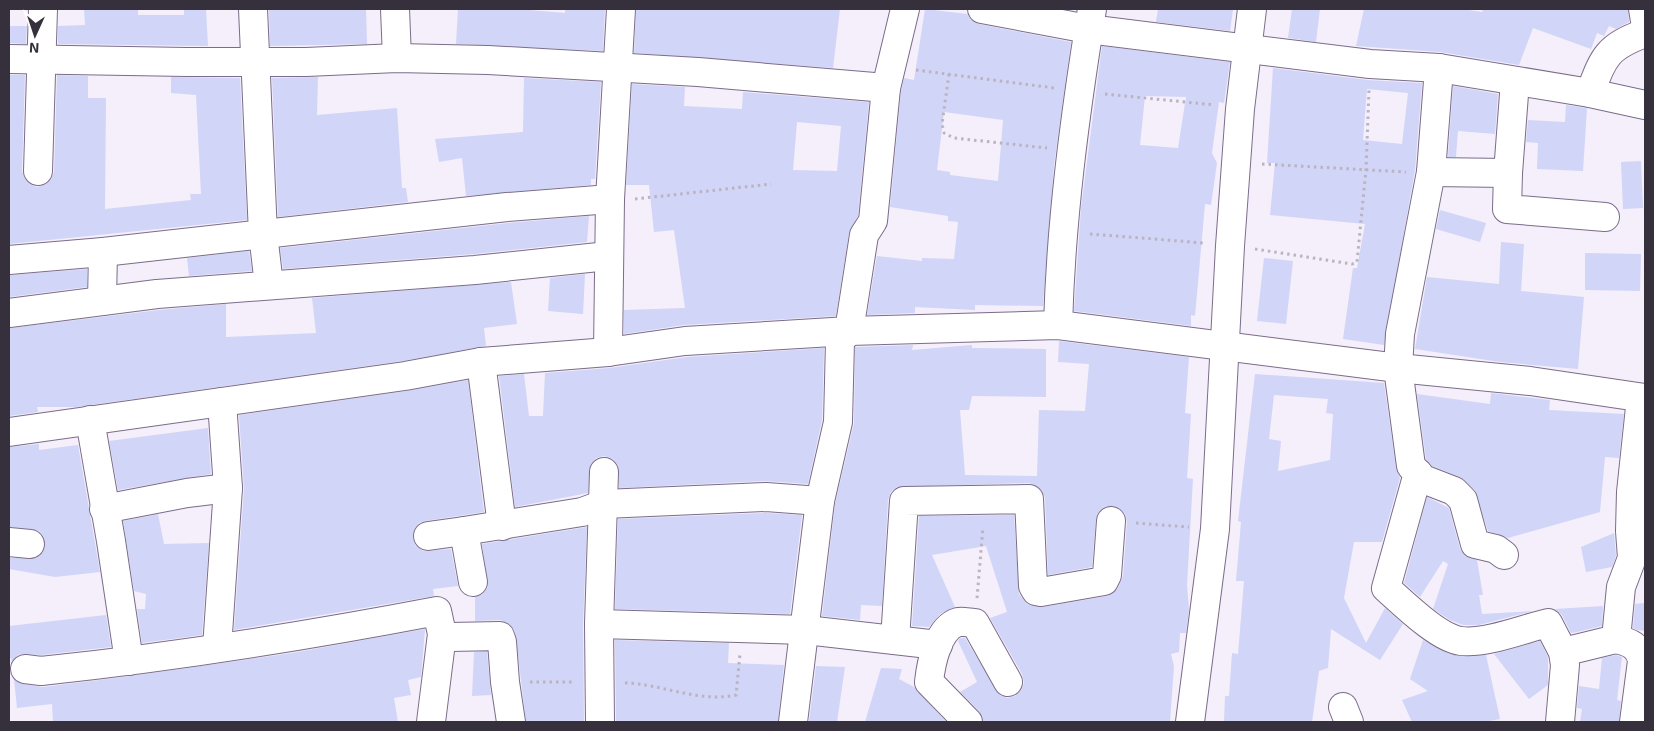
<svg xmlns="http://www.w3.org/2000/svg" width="1654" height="731" font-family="'Exo 2',sans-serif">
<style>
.building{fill:#d1d5f7;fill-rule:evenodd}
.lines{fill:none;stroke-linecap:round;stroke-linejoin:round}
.minor-casing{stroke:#7b6c89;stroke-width:30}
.path{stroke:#bab3c0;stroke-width:3;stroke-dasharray:2.5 4;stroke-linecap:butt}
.minor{stroke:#fff;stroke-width:28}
</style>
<rect width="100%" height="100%" fill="#f5eefb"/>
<g class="building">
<path d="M84 9H138V15H184V9H206L208 46 58 44V26L85 25Z"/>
<path d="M269 9H366L367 44 270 46Z"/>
<path d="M458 9H518L565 13V9H605L603 51 456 44Z"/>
<path d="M636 9H840L833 68 634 53Z"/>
<path d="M925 9 967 14 971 20 979 24 1071 42 1054 165 1043 306 975 305V310L915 307V313L867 315 877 256 922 261V258L954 259 958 222 948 221V216L890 207 901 91 904 78 914 80ZM944 112 1003 120 998 181 950 175V172L937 170Z"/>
<path d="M1158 9H1233L1230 31 1156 22Z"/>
<path d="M1292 9H1320L1316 42 1288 38Z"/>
<path d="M1364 9H1462L1482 12 1483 9H1628L1629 22 1616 29 1609 26 1604 36 1597 33 1591 49 1533 28 1519 65 1440 52 1356 46Z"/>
<path d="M9 26H27L26 44 9 43Z"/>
<path d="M1102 46 1230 62 1224 103 1219 102 1212 153 1217 163 1211 205 1205 204 1195 316 1191 315V326L1074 311 1081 208ZM1145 96 1186 97 1178 148 1140 145Z"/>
<path d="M1273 68 1368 80 1422 83 1415 170 1384 345 1343 339 1353 268H1357L1365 224 1270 215 1275 163H1267ZM1367 89 1408 93 1402 144 1363 140Z"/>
<path d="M9 75H25L22 171 25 179 30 184 37 187 46 184 51 179 54 172 57 75 88 76V98H106L105 209 191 200 190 194H201L196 95 171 93V77L240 78 247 220 9 244Z"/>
<path d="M318 77 317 115 397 108 402 188H406L408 202 278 217 272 78Z"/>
<path d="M524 78 601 82 595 179H591V185L466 196 462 158 439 162 435 139 523 132Z"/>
<path d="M632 84 685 87 684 106 742 109 743 92 869 102 858 216 849 233 836 316 684 325 624 334V310L685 308 674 230 654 232 649 185H626ZM797 122 841 126 837 171 793 170Z"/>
<path d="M1453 86 1498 94 1495 134 1458 131 1456 157H1448Z"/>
<path d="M1566 105 1587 108 1583 171 1537 169 1538 143 1526 142 1528 120 1565 122Z"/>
<path d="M1641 161 1643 208 1623 209 1621 162Z"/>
<path d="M1440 210 1486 223 1480 242 1436 229Z"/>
<path d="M589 216 587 242 474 254 283 269 280 248 508 223Z"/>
<path d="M1501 242 1524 244 1521 291 1584 297 1578 369 1500 362 1415 349 1427 277 1499 284Z"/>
<path d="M249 251 252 271 189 276 187 258Z"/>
<path d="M1585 253 1641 254 1640 291 1585 290Z"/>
<path d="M1264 258 1293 261 1286 324 1257 321Z"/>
<path d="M87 269V287L9 297V275Z"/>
<path d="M585 274 583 314 548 311 550 278Z"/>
<path d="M511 282 517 324 484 328 486 346 402 361 77 407H37L38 412 9 416 10 328 159 310 226 304V337L316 333 312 298Z"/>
<path d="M1059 341 1189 357 1185 413 1191 414 1187 478 1193 479 1187 585 1189 610 1186 633H1180L1179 652 1171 654 1174 666 1170 722H983L979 711 960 692 977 682 958 641 960 638H965L1000 695 1007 698 1015 696 1021 690 1024 683 1022 674 990 618 1007 612 986 546 932 555 955 607 940 614 929 627 912 626 919 516 1014 515 1019 594 1027 604 1043 607 1107 596 1118 588 1123 576 1127 522 1125 514 1119 508 1113 506 1104 507 1098 513 1096 519 1092 567 1048 575 1045 498 1042 491 1037 486 1029 483 897 487 891 492 888 500 882 606 861 605 860 620 822 616 835 504 854 423 855 347 913 345 912 350 972 345V348L1046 349V397L972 396 969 410H960L965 475 1037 476 1039 410 1085 411 1089 364 1058 362Z"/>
<path d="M824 348 822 420 808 484 765 481 619 488 618 465 613 459 604 456 596 458 591 464 588 493 515 507 499 376 524 374 529 416H543L545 373 609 368 687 357Z"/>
<path d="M1255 374 1384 383 1396 468 1400 478 1382 542H1354L1344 598 1366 643 1385 608 1403 624 1380 660 1331 629 1328 668 1319 671 1312 722H1224L1225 696H1229L1232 653 1238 654 1244 581H1236L1241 522 1238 521ZM1274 395 1328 399 1326 413 1333 414 1330 460 1278 471 1281 441 1269 439Z"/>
<path d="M468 380 484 512 425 521 419 523 414 530 413 538 415 545 423 551 451 549 458 586 433 589 434 596 234 630 244 489 239 415 407 391Z"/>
<path d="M1491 393 1550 400 1549 410 1624 414 1619 458 1605 457 1600 512 1508 538 1488 531 1474 489 1460 477 1432 466 1426 459 1417 394 1490 404Z"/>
<path d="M208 428 211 474 118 490 109 441Z"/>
<path d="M39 444V450L78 445 100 572 55 577 9 569V558H36L42 553 45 546 44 537 39 531 9 527V447Z"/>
<path d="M1427 497 1449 508 1460 549 1465 556 1477 560 1483 595H1479L1482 614 1533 611 1479 625H1463L1450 620 1433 609 1448 564 1443 561 1420 597 1404 583Z"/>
<path d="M766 513 802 515 790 614 615 609 618 519Z"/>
<path d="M158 514 164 544 209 543 202 635 142 643 137 609H145L146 594 134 591 123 521Z"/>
<path d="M587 527 583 624 584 722H526L515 631 509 624 500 620 475 621V597L483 594 488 587 482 544Z"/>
<path d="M1614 533 1616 556 1612 567 1586 572 1581 547Z"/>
<path d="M1645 603V631L1637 630 1633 628 1635 604Z"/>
<path d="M1603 606 1602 626 1577 632 1571 633 1562 615 1555 609Z"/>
<path d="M106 615 111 647 41 655 19 654 12 662 11 658H9V626Z"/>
<path d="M425 629 421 677 408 680 411 695 394 698 398 722H53L52 704 17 708 14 679 23 684 43 687 131 676 292 653Z"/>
<path d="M615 640 729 643 728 663 784 665 778 722H616Z"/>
<path d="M1423 640 1445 652 1457 656 1486 655 1500 719 1484 722H1412L1402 700 1428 691 1410 679Z"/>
<path d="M1540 641 1548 657V685L1529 699 1494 654Z"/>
<path d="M474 652H487L491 695 472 696Z"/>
<path d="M1616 655 1622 657 1617 700 1621 701 1619 722H1580L1582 709 1577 708 1579 686 1599 689 1602 658Z"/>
<path d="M816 666 845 667 837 722H809Z"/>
<path d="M881 668 902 669 899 679 914 687 946 722H865Z"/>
</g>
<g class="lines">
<defs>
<g id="minor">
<path d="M253 9 263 234 269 285"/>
<path d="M395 9 397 58"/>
<path d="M982 9 1088 29 1370 64 1439 68 1590 93 1645 105"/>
<path d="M1643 9 1645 21"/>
<path d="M9 59 187 62H306L397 58 488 60 698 72 886 88"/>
<path d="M1439 68 1431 172 1400 334 1398 368 1411 466 1423 479 1454 491 1463 500 1475 544 1496 549 1504 555"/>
<path d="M1590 93C1604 56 1607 47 1645 33"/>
<path d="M38 171 43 9"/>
<path d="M1431 172 1508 173 1515 81"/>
<path d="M1508 173 1507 209 1605 217"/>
<path d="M9 260 103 252 507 207 610 199"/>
<path d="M102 301 103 252"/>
<path d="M9 313 157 294 475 270 608 256"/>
<path d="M1058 325C1061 219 1075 114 1092 9"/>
<path d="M608 352 610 199 621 9"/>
<path d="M481 362 502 526"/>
<path d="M90 420 111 541 129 661"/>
<path d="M9 432 405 376 481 362 608 352 685 341 849 331 1058 325 1398 368 1530 381 1645 398"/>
<path d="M1418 473 1386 588C1403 603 1438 638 1461 641 1486 644 1523 629 1548 623L1563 652 1565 665 1560 722"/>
<path d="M104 509 187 493 228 488"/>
<path d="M464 531 582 512 604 504 766 497 820 501"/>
<path d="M428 536 464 531 473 582"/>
<path d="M9 542 30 544"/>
<path d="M599 624 806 630 938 645"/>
<path d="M442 634 450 637 500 636 502 642 505 682 511 722"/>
<path d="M1616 639C1629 642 1640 646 1642 661L1634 722"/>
<path d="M895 640 904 501 1029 499 1033 586 1036 591 1041 592 1104 581 1107 575 1111 521"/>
<path d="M217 648 228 488 222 402"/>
<path d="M1563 652 1616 639 1621 587 1632 558 1630 531 1631 492 1641 398"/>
<path d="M25 669 41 671C174 657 306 636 437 611L442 634 431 722"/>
<path d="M1343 707 1349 722"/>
<path d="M600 722 599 624 604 472"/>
<path d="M793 722 820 501 838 422 840 341 849 331 864 235 873 221 886 88 905 9"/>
<path d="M968 722 929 682C931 663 938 628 958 622 963 621 970 623 975 623L1008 682"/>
<path d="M1190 722 1215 529 1230 246 1240 109 1252 9"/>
</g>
</defs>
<use href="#minor" class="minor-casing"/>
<g class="path">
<path d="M916 70 1054 88"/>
<path d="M949 74 942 124 944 133 954 138 1047 148"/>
<path d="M1105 94 1215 105"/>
<path d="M1262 164 1406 172"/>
<path d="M635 199 771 184"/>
<path d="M1090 234 1204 243"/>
<path d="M1255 249 1352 264 1357 262 1366 169 1369 90"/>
<path d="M1136 523 1189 527"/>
<path d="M977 598 983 527"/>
<path d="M530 682H574"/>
<path d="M625 683C662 684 699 703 736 695L740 654"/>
</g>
<use href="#minor" class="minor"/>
</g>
<rect width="1654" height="731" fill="none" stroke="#36303c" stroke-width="20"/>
<g transform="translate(35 35) rotate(183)" stroke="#ffffff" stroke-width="4" paint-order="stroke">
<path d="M0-4L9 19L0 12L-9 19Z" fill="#36303c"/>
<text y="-8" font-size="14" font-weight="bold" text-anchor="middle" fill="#36303c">N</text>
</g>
</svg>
